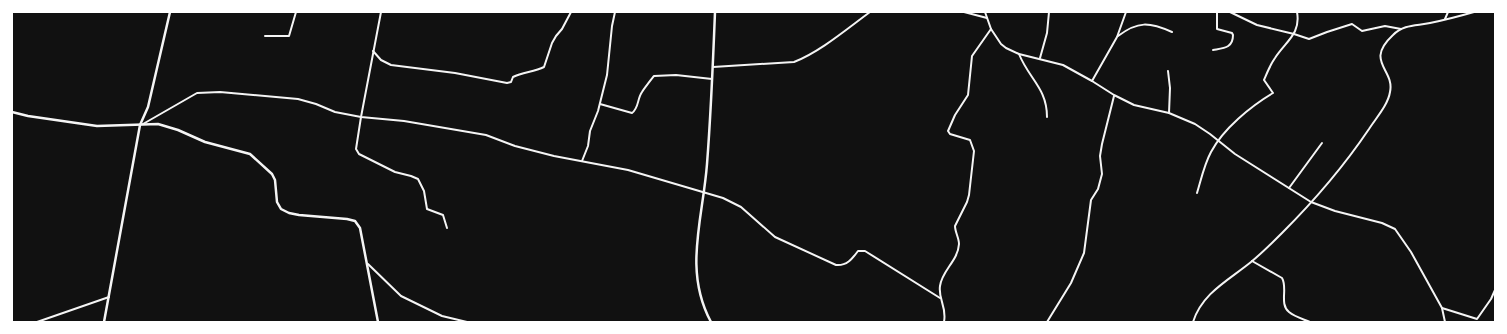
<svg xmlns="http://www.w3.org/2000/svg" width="1507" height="334" font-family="Cabin,sans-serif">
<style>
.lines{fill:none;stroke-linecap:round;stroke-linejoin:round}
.minor{stroke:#f5f5f5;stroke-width:2}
.tertiary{stroke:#f5f5f5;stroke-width:2.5}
</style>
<rect width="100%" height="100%" fill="#111"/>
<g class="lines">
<g class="minor">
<path d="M381 12 361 117 356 149 359 154 395 172 411 176 418 179 424 191 427 209 443 215 447 228"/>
<path d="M964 12 987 18"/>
<path d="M985 12 991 29 1001 44 1006 48 1019 54 1063 65 1092 81 1114 95 1134 105 1169 113 1195 124 1210 134 1235 154 1311 202 1335 211 1382 223 1395 229 1411 252 1442 308 1445 322"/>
<path d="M1230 12 1257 25 1294 34 1309 39 1327 32 1352 24 1362 31 1385 26 1401 29"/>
<path d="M1445 19 1448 12"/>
<path d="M265 36H289L296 12"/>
<path d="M1118 36C1138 21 1149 22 1172 32"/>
<path d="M1213 50C1224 48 1233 48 1233 35L1232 33 1217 29V12"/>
<path d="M373 51 381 60 391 65 455 73 507 83 511 82 513 77C523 72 534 72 544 67L552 43 556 36 562 29 571 12"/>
<path d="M1019 54C1029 79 1047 88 1047 117"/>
<path d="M1040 58 1047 33 1049 12"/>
<path d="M713 67 794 62C820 52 848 28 870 12"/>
<path d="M1168 71 1170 88 1169 113"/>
<path d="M1092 81 1117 37 1126 12"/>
<path d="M600 104 632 113C639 108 637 99 642 92 643 90 653 77 654 76L676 75 712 79"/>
<path d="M143 124 197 93 220 92 298 99 316 104 335 112 361 117 404 121 486 135 515 146 554 156 628 170 723 198 741 207 775 237 836 265C847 266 852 259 858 251H865L940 298"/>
<path d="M582 161 588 146 590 131 598 111 607 75 612 26 615 12"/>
<path d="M1289 188 1322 143"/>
<path d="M1197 193C1201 180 1204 165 1211 152 1223 129 1251 106 1273 93L1264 80C1267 73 1270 65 1275 58 1286 41 1301 34 1297 12"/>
<path d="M1252 261 1282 278C1288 288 1279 304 1289 312 1295 317 1303 319 1310 322"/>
<path d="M368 264 401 296 442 316 467 322"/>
<path d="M1442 308 1477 319 1491 299 1495 290"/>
<path d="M37 322 109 297"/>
<path d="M944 322C947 306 938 300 940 286 942 270 958 261 959 244 959 238 955 232 955 226L967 202 969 195 974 151 970 140 950 134 948 131 955 115 968 95 972 56 991 29"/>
<path d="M1047 322 1071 283 1084 253 1091 200 1098 189 1102 174 1100 156 1102 144 1114 96"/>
<path d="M1193 322C1202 293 1229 280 1251 262 1262 253 1272 243 1282 233 1314 201 1344 166 1369 129 1376 118 1388 105 1390 92 1395 69 1364 62 1393 35 1404 24 1417 26 1430 23 1445 20 1460 16 1474 12"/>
</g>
<g class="tertiary">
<path d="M12 112 28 116 97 126 158 124 178 130 205 142 250 154 272 174 275 180 277 202 281 209 289 213 299 215 347 219 355 221 360 228 378 322"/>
<path d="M104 322 140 125 148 107 170 12"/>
<path d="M711 322C683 270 703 219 707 164 711 113 713 63 715 12"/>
</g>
</g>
<rect width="1507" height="334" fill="none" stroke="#ffffff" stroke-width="26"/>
</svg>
